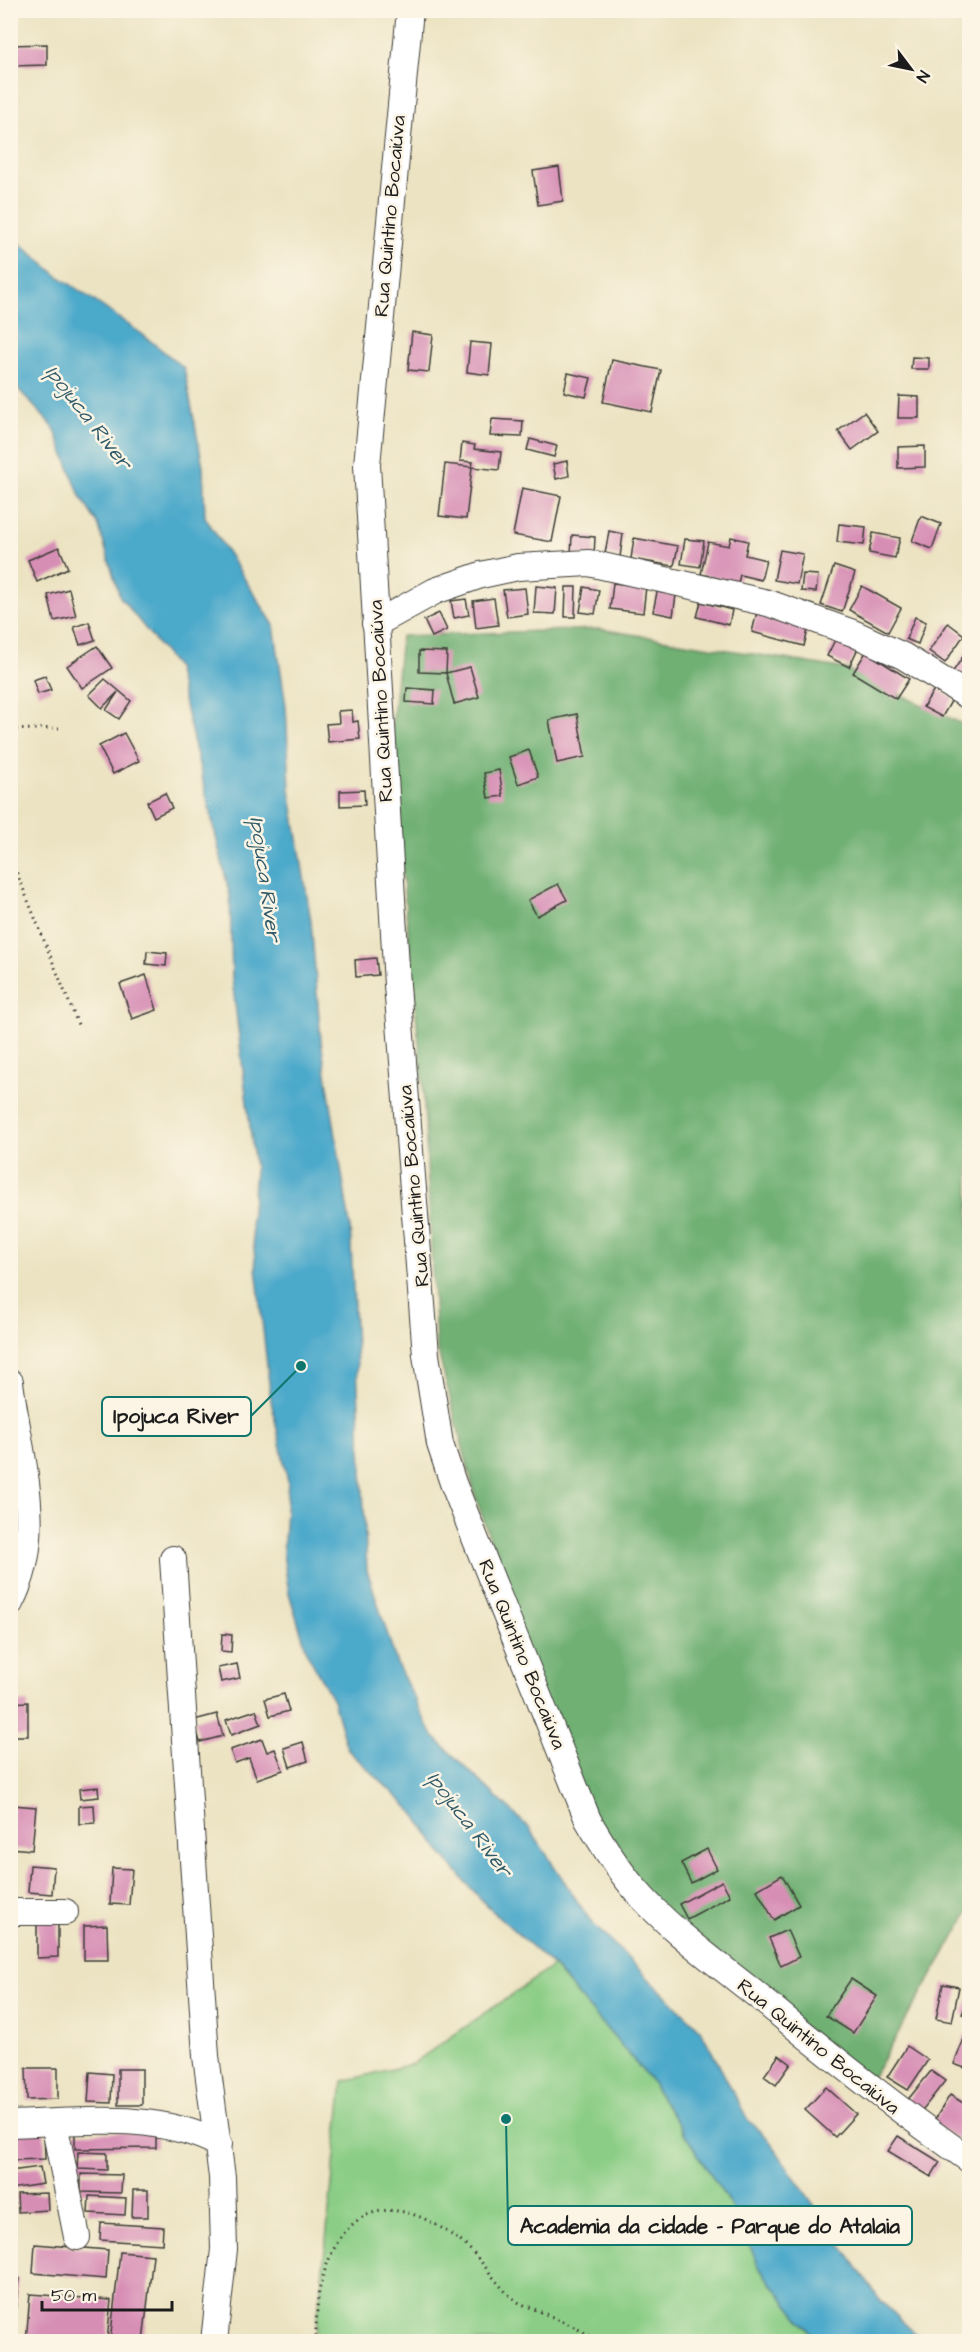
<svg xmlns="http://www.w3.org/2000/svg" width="980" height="2352" font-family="'Architects Daughter',sans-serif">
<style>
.green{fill:#8bcd86;stroke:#547451;stroke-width:1.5}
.forest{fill:#70b073;stroke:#466648;stroke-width:1.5}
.water{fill:#4ba9ca;stroke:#346273;stroke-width:1.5}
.building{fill:#d78eb5}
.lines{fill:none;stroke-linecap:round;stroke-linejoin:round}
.minor-casing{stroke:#3b3a35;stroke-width:28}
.path{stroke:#3b3a35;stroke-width:3;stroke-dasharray:1.5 4.5;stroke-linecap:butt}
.minor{stroke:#fff;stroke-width:26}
.labels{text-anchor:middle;stroke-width:5;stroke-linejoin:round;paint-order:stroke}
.street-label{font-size:20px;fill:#1c1c1c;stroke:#fcf5e5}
.water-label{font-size:21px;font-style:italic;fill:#315b6a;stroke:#fcf5e5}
.leader{fill:none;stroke:#0f766e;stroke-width:2}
.callout-dot{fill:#0f766e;stroke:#fcf5e5;stroke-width:2}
.callout{fill:#fcf5e5;stroke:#0f766e;stroke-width:2}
.callout-label{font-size:21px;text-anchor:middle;font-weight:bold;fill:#1c1c1c}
</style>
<rect width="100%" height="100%" fill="#fcf5e5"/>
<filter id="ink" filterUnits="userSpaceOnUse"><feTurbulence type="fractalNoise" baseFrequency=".0167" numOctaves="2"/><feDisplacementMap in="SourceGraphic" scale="12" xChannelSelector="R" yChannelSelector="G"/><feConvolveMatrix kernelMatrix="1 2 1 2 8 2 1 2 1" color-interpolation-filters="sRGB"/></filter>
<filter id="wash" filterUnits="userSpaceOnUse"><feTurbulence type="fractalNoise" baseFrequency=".008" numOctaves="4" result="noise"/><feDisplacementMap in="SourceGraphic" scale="24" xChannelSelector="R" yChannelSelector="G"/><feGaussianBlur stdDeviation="1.35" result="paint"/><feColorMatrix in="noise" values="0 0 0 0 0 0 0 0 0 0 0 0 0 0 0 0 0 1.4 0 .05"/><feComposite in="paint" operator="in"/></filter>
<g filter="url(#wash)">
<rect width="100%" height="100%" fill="#ece3c2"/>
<path class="green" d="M553 1966 648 2077 733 2209 761 2270 817 2341 315 2342 343 2081 412 2064Z"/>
<path class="forest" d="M600 629 846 669 969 727V1912L870 2081 653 1903 582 1813 475 1495 436 1344 423 1085 390 746 401 636Z"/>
<path class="water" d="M11 236 57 275 142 334 184 368 203 466 205 517 274 625 286 706 290 789 311 921 321 1041 350 1225 367 1570 397 1664 433 1736 529 1828 591 1922 700 2029 748 2120 768 2139 879 2299 923 2341H817L761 2270 733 2209 648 2077 553 1966 486 1905 444 1857 414 1813 347 1749 333 1700 308 1655 289 1593 283 1554 288 1481 271 1401 251 1223 255 1169 232 979 230 896 176 667 120 597 98 524 80 496 54 428 11 381Z"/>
<g id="blocks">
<g class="building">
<path d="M47 44V65L10 66V45Z"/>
<path d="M559 167 563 201 538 205 533 171Z"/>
<path d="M412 332 433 335 429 372 408 370Z"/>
<path d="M470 342 492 344 489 375 467 372Z"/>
<path d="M912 357 929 358V369H911Z"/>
<path d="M612 360 661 370 652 412 603 402Z"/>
<path d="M568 373 591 378 586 397 564 392Z"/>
<path d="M899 396 919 397V418H898Z"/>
<path d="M864 412 878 431 852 450 838 431Z"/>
<path d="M492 419 523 421 522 437 490 436Z"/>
<path d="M530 439 557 446 554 457 527 450Z"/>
<path d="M462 443 475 445 474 449 501 452 499 470 472 467 466 519 439 516 445 464 472 467 473 462 460 461Z"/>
<path d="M925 446V467L898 468V447Z"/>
<path d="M567 461 569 476 556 479 553 464Z"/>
<path d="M522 488 561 496 552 542 513 535Z"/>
<path d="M921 516 941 524 932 549 912 541Z"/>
<path d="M839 524 866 527 864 545 837 542Z"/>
<path d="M609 531 623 534 620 557 605 554Z"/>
<path d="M873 533 900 538 895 558 869 553Z"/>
<path d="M572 535 595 537 594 556 571 555Z"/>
<path d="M731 537 748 541 745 555 766 560 761 580 740 575 738 583 701 574 708 542 729 546Z"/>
<path d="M634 538 678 546 674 566 631 559Z"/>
<path d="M685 539 704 541 700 567 681 564Z"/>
<path d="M59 547 68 568 37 582 28 560Z"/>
<path d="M780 550 803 554 797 584 774 580Z"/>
<path d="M834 566 855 573 842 612 821 605Z"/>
<path d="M803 574 818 575 816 592 801 591Z"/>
<path d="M613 583 646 587 643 613 610 609Z"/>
<path d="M536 586 557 588 555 614 534 613Z"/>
<path d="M862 586 901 608 888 632 849 610Z"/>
<path d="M566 587H576L575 617H565Z"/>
<path d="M584 587 599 590 595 614 580 612Z"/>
<path d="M525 588 528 614 507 617 503 590Z"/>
<path d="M69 589 76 616 54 621 48 595Z"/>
<path d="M657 592 676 595 673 616 653 612Z"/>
<path d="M494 598 498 625 476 628 473 601Z"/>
<path d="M466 599 469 615 454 618 451 601Z"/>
<path d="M701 602 732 610 729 625 697 617Z"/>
<path d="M757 612 809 626 804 646 752 632Z"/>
<path d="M439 613 447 630 432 637 424 620Z"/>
<path d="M915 617 926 622 918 644 906 639Z"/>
<path d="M89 622 95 640 80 645 74 627Z"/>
<path d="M948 623 964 635 945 663 929 651Z"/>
<path d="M837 636 859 646 849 667 827 656Z"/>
<path d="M97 646 112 668 82 688 67 666Z"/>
<path d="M970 646V676L966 681 952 673Z"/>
<path d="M419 651 447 652 446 673 470 667 479 697 454 704 446 673 419 672Z"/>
<path d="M866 652 909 679 896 699 853 673Z"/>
<path d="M45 676 51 690 38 694 33 680Z"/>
<path d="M105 679 131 701 119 719 106 710 118 692 102 708 89 695Z"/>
<path d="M407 688 435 690 434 704 406 702Z"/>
<path d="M935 688 953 698 942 717 923 707Z"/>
<path d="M352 710 353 722 358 721 360 739 328 742 326 724 339 723 338 711Z"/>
<path d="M577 714 585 757 557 763 549 720Z"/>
<path d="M124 733 139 761 113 774 99 746Z"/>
<path d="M529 750 538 777 518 784 509 757Z"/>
<path d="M499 770 503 796 488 798 484 773Z"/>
<path d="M364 790 365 805 340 806V791Z"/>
<path d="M165 793 172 808 154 817 147 802Z"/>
<path d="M558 884 567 900 537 916 528 900Z"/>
<path d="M147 951 167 953 166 966 146 964Z"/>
<path d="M376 958 378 975 356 977 355 960Z"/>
<path d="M146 975 157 1010 132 1019 120 984Z"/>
<path d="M222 1634 232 1635 231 1652 221 1651Z"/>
<path d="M237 1664 240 1678 221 1682 218 1668Z"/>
<path d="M284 1694 289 1711 270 1716 265 1699Z"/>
<path d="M28 1702V1736H10V1703Z"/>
<path d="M256 1710 261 1724 231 1735 226 1720Z"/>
<path d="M217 1714 223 1736 200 1742 194 1720Z"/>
<path d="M262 1739 267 1752 275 1749 283 1770 257 1779 249 1758 235 1763 230 1750Z"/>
<path d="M303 1742 308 1761 290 1767 284 1748Z"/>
<path d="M98 1787 99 1797 80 1799 79 1789Z"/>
<path d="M13 1805 36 1807 32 1850 10 1848Z"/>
<path d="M94 1805 95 1823 79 1824V1806Z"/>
<path d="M707 1849 717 1869 691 1883 681 1863Z"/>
<path d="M30 1865 54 1867 52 1894 28 1892Z"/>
<path d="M112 1868 132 1869 129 1905 110 1904Z"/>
<path d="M782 1875 799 1905 774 1920 757 1890Z"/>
<path d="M722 1881 730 1896 687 1919 679 1904Z"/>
<path d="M58 1920V1957L37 1958V1921Z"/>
<path d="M107 1925 108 1960H84V1926Z"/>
<path d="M787 1930 799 1957 781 1966 769 1938Z"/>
<path d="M851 1979 877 1996 853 2033 826 2016Z"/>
<path d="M943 1984 959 1987 952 2022 936 2019Z"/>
<path d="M970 1994V2017L962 2014Z"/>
<path d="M966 2033 970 2034V2070L954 2064Z"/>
<path d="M907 2046 928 2060 908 2090 887 2077Z"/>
<path d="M779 2055 791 2064 776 2085 764 2076Z"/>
<path d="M26 2068H58V2099L27 2100Z"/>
<rect x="118" y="2069" width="24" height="36"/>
<path d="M931 2071 945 2081 920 2113 906 2102Z"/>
<path d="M90 2072 112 2074 111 2103 88 2102Z"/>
<path d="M826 2087 856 2114 835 2137 805 2110Z"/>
<path d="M950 2095 970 2107V2127L961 2141 932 2124Z"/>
<path d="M44 2127 45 2159 12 2160 11 2128Z"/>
<path d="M156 2132V2148L75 2149V2133Z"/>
<path d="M898 2136 940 2162 931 2177 888 2151Z"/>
<path d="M78 2152 107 2153V2170L77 2169Z"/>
<path d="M40 2167 43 2184 10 2189V2171Z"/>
<path d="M81 2174 122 2175 121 2193 81 2192Z"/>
<path d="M133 2190H148V2217H132Z"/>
<path d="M47 2193 48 2210 18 2212 17 2194Z"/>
<path d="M89 2196 126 2198 125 2215 88 2213Z"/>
<path d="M101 2223 163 2227 162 2244 100 2240Z"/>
<path d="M35 2244 108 2250 106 2279 33 2273Z"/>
<path d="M120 2252 153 2255 143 2342H110Z"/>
<path d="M10 2278H19L12 2339H10Z"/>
<path d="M30 2294 111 2300 107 2342H26Z"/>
</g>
</g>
</g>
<g filter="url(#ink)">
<use href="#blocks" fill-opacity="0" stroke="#3b3a35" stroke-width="1.5"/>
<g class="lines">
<defs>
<g id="minor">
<path d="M410 10 367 465 397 985 426 1355 440 1444 453 1483 588 1820C602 1844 616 1867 634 1888 671 1932 720 1965 764 2001 831 2057 898 2110 970 2160"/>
<path d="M375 624 435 591 481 575 518 567 589 563 768 603 853 633 903 656 970 697"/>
<path d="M10 1382C19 1455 47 1534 10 1603"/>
<path d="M173 1559 206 2056 222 2177 224 2249 214 2342"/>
<path d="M10 1912H65"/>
<path d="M54 2123 77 2237"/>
<path d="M10 2124C80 2122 156 2111 219 2144"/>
</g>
</defs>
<use href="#minor" class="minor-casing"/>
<g class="path">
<path d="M10 730 59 728"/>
<path d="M10 856 79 1027"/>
<path d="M315 2342C317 2324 316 2304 320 2287 342 2198 398 2190 465 2245 483 2260 497 2287 514 2299 519 2304 528 2306 534 2309 557 2319 579 2328 600 2342"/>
</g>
<use href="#minor" class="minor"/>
</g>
</g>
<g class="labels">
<g class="street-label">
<text transform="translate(389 216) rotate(-85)" y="7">Rua Quintino Bocaiúva</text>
<text transform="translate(380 701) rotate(-93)" y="7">Rua Quintino Bocaiúva</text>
<text transform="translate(413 1186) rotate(-95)" y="7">Rua Quintino Bocaiúva</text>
<text transform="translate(523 1654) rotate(68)" y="7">Rua Quintino Bocaiúva</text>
<text transform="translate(819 2046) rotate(39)" y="7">Rua Quintino Bocaiúva</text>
</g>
<g class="water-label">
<text transform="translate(89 417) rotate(52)" y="7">Ipojuca River</text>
<text transform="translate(266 879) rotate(82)" y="7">Ipojuca River</text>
<text transform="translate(470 1824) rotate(53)" y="7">Ipojuca River</text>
</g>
</g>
<path class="leader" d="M301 1366L251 1416M506 2119L508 2226"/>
<g class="callout-dot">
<circle cx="301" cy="1366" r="6"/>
<circle cx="506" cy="2119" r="6"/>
</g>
<g class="callout">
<rect x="102" y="1397" width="149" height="39" rx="6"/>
<rect x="508" y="2206" width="404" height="39" rx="6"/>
</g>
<g class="callout-label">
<text x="176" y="1423">Ipojuca River</text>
<text x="710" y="2233">Academia da cidade - Parque do Atalaia</text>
</g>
<rect width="980" height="2352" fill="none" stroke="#fcf5e5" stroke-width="36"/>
<g transform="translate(911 69) rotate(122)" stroke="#fcf5e5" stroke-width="4.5" paint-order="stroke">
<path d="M0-4.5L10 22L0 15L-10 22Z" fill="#1c1c1c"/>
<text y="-9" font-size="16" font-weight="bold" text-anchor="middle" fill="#1c1c1c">N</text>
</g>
<path d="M42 2301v9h130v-9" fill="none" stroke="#1c1c1c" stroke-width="3"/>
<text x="51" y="2301" font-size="18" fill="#1c1c1c" stroke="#fcf5e5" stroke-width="4.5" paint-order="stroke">50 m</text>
</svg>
